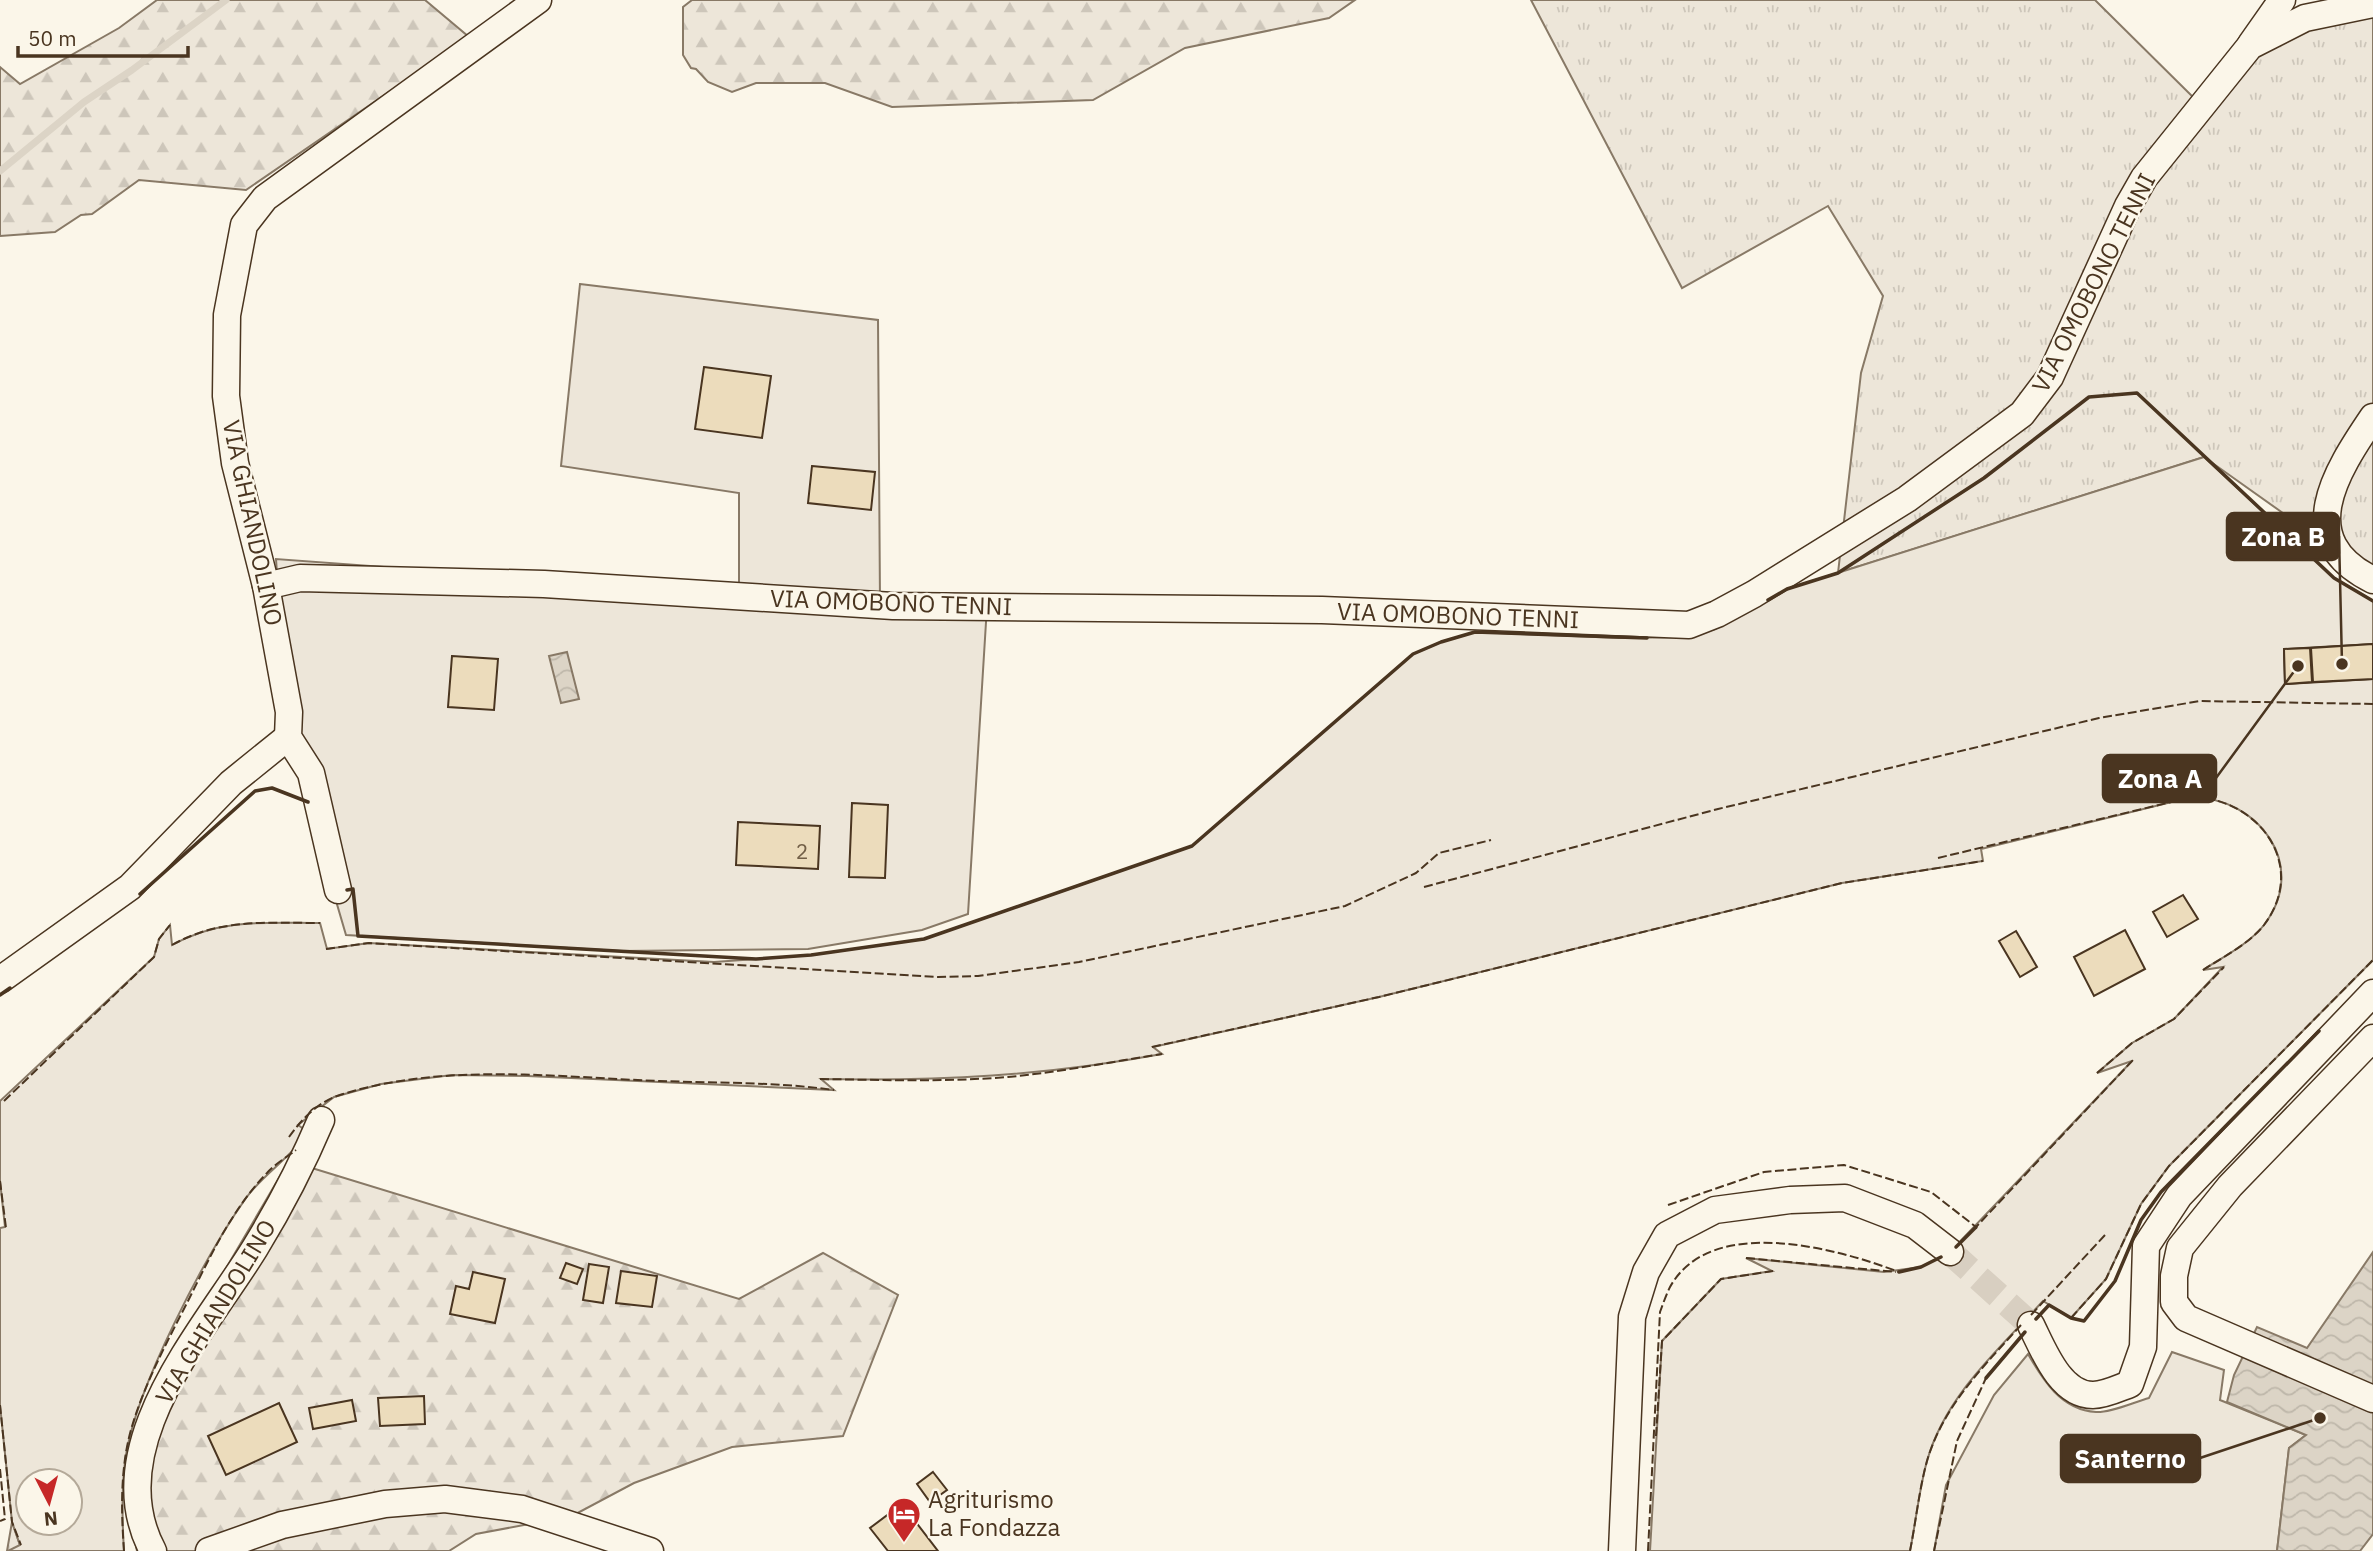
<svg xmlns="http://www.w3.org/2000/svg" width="2373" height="1551" font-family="'IBM Plex Sans',sans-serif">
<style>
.grass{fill:url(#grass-tufts);stroke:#887966;stroke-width:2}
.forest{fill:url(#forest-firs);stroke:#887966;stroke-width:2}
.green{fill:#ede6d9;stroke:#887966;stroke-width:2;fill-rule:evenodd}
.water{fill:url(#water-waves);stroke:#887966;stroke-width:2}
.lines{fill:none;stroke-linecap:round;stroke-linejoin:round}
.stream{stroke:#dcd4c6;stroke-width:7}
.building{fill:#ecdcbc;stroke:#4a3520;stroke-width:2}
.minor-tunnel{stroke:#d8cfc1;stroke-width:26;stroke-dasharray:26 13;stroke-linecap:butt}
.minor-casing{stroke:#4a3520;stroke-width:29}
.minor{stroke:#fbf6e9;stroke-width:26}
.fence{stroke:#4a3520;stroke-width:2;stroke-dasharray:9 3.5;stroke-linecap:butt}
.wall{stroke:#4a3520;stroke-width:3.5}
.labels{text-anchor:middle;stroke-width:5;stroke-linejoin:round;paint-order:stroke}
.number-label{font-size:21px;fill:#725f47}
.street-label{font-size:24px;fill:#4a3520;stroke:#fbf6e9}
.poi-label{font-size:24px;fill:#4a3520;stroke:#fbf6e9;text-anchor:start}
.leader{fill:none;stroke:#4a3520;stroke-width:2.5}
.callout-dot{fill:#4a3520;stroke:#fbf6e9;stroke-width:2.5}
.callout{fill:#4a3520;stroke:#4a3520;stroke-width:2.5}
.callout-label{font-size:26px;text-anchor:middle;font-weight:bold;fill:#fff}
</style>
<defs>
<pattern id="grass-tufts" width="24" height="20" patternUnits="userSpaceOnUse" patternTransform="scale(1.75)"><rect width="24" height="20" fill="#ede6d9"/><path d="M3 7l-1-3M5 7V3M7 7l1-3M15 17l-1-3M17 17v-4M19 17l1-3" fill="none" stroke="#cdc6ba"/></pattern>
<pattern id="forest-firs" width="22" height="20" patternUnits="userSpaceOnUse" patternTransform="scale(1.75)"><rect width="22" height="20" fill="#ede6d9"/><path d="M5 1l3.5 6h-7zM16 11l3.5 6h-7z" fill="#cdc6ba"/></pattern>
<pattern id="water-waves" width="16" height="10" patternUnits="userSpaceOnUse" patternTransform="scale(1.75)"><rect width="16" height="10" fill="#dcd4c6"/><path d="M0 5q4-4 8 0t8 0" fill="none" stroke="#beb7aa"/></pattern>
</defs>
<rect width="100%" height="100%" fill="#fbf6e9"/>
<g class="grass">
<path d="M1531 0H2095L2202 106 2250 46 2373 4V577L2204 457 1838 573 1861 373 1883 296 1828 206 1682 288Z"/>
<path d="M12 1522 22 1551H7Z"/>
</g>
<g class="forest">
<path d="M157 0H425L469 37 246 190 139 180 92 214 81 215 55 232 0 236V67L20 84 119 28Z"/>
<path d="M692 0H1355L1329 18 1185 48 1093 100 892 107 825 83H756L732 92 708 82 696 69 691 68 683 55V7Z"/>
<path d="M289 1161 739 1299 823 1253 898 1295 843 1436 732 1447 634 1483 572 1516 476 1534 449 1551H137L134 1537 138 1443 178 1350Z"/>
</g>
<g class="green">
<path d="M580 284 878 320 880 601 987 606 968 914 922 930 808 949 621 951 346 935 288 737 276 559 739 593V493L561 466Z"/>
<path d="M2204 457 2334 578 2373 601V960L2169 1166 2141 1204 2106 1279 2071 1318 2043 1301C1999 1349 1945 1396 1927 1461 1919 1490 1916 1521 1910 1551H1650L1662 1341 1721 1279 1772 1271 1746 1258 1884 1272 1921 1267 1950 1252 2132 1061 2097 1073 2132 1043 2174 1019 2223 967 2203 970C2223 957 2249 944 2264 925 2310 865 2258 798 2192 797L1981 849 1983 861 1842 883 1379 997 1153 1047 1162 1054C1043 1076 942 1081 821 1079L834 1090 527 1076 452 1075 381 1084 334 1097 298 1125 308 1132C291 1158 264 1173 246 1198 205 1256 137 1386 126 1455 121 1487 122 1519 124 1551H8L20 1545 12 1522 0 1405V1228L5 1227 0 1181V1101L154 957 159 939 170 925 172 945C220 918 267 923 320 923L327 949 369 943 714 962 811 955 924 939 1192 846 1413 654 1441 642 1475 632 1619 638 1687 637 1715 629 1787 589ZM28 1481H70V1523H28Z"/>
<path d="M2172 1352 2224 1370 2220 1400 2306 1435 2289 1448 2277 1551H1934L1946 1485 1994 1395 2028 1354C2043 1380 2061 1410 2096 1412 2111 1413 2134 1402 2149 1398Z"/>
</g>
<g class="water">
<path d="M567 652 579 699 561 703 549 656Z"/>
<path d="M2373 1252V1534L2360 1551H2277L2289 1448 2306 1435 2227 1402 2234 1375 2257 1327 2307 1348Z"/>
</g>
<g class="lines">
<path class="stream" d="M0 171 84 102 132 70 226 0"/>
</g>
<g class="building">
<path d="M704 367 771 376 762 438 695 429Z"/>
<path d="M812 466 875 472 871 510 808 503Z"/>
<path d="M2373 644V679L2285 684 2284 649Z"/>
<path d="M2373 644V679L2313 682 2311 648Z"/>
<path d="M2310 648 2312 682 2285 684 2284 649Z"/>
<path d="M452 656 498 659 494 710 448 707Z"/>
<path d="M852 803 888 805 885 878 849 877Z"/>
<path d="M738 822 820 826 818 869 736 865Z"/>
<path d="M2183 895 2198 919 2167 937 2153 912Z"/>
<path d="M2125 930 2145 969 2094 996 2074 957Z"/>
<path d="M2016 931 2037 967 2020 977 1999 941Z"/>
<path d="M566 1263 583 1269 577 1284 560 1278Z"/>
<path d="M589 1264 609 1267 603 1303 583 1300Z"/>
<path d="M621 1271 657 1276 652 1307 616 1303Z"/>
<path d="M473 1272 505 1279 495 1323 450 1314 456 1286 469 1289Z"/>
<path d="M424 1396 425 1424 380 1426 378 1398Z"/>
<path d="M352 1400 356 1421 313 1429 309 1408Z"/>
<path d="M279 1403 297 1442 226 1475 208 1436Z"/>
<path d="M933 1472 947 1490 930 1502 917 1484Z"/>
<path d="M902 1504 938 1551H888L870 1528Z"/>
</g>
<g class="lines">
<path class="minor-tunnel" d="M1950 1252 2031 1325"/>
<defs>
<g id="minor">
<path d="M2251 44 2282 0"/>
<path d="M2373 417C2335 473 2292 540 2373 580"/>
<path d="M266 586 300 578 544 584 893 606 1322 610 1689 625 1717 614 1754 594 1907 499 2022 414 2050 377 2128 206 2144 178 2250 46 2305 18 2373 4"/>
<path d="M338 890 311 773 288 737 289 712 266 586 235 463 226 396 227 315 244 225 265 198 538 0"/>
<path d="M0 980 130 887 231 783 288 737"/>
<path d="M2373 1038 2230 1186 2180 1248 2174 1276V1302L2186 1318 2373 1399"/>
<path d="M2031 1325C2043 1349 2060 1395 2093 1395 2105 1395 2119 1388 2130 1384L2143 1347 2146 1246 2179 1196 2373 993"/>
<path d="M153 1551C97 1447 204 1331 255 1248 280 1207 302 1165 321 1120"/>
<path d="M209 1551 282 1525 385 1504 445 1499 522 1509 650 1551"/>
<path d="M1622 1551 1632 1317 1646 1272 1667 1235 1715 1210 1790 1200 1845 1198 1915 1225 1950 1252"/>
</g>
</defs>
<use href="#minor" class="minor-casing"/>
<use href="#minor" class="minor"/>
<g class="fence">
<path d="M1938 858 2192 797C2258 798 2309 865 2264 925 2249 944 2223 957 2203 970"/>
<path d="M1424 887 1718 809 2099 718 2200 701 2373 704"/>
<path d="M172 945C220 918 267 923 320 923"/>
<path d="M326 949 369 943 938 977 978 976 1079 962 1345 906 1416 873 1439 853 1491 840"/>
<path d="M1152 1047 1379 997 1842 883 1983 861"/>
<path d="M2097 1073 2132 1043 2174 1019 2224 967"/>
<path d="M820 1079C883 1080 946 1082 1008 1077 1060 1072 1111 1062 1162 1054"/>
<path d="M4 1101 154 957 159 939 170 925"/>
<path d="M289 1137C301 1120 317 1103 337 1096 439 1062 554 1077 659 1081 717 1083 777 1082 834 1090"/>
<path d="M0 1181 6 1228"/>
<path d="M1668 1205 1764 1172 1844 1165 1931 1192 1976 1227 2133 1060"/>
<path d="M1746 1258 1896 1272"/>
<path d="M2031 1315 2105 1235"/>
<path d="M2071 1318 2106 1279 2141 1204 2169 1166 2373 960"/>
<path d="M0 1405 12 1522 21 1545"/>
<path d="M1656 1436 1662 1341 1721 1279 1773 1271"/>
<path d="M0 1469 5 1519 0 1521"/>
<path d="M124 1551C121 1509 120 1464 133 1423 146 1381 168 1340 188 1301 210 1257 232 1209 267 1173 275 1164 287 1157 296 1150"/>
<path d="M1648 1551 1660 1312C1663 1304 1666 1295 1670 1287 1711 1213 1839 1249 1899 1272"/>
<path d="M1910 1551C1916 1521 1919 1490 1927 1461 1943 1406 1984 1366 2021 1325"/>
<path d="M1934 1551 1957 1441 1986 1378"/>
</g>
<g class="wall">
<path d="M1768 600 1787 589 1838 573 1984 478 2089 397 2137 393 2334 578 2373 601"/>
<path d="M347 890 353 889 358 936 756 959 811 955 924 939 1192 846 1413 654 1441 642 1475 632 1647 638"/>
<path d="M140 894 255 791 272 788 308 802"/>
<path d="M0 995 10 988"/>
<path d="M1956 1247 1976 1227"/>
<path d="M1899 1272 1921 1267 1941 1257"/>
<path d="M2036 1319 2049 1305 2071 1318 2084 1321 2115 1281 2141 1220 2161 1192 2319 1031"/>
<path d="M1986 1378 2025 1332"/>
</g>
</g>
<defs>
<symbol id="hotel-pin" viewBox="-11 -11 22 30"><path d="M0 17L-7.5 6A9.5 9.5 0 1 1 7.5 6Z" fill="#c62828" stroke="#fbf6e9"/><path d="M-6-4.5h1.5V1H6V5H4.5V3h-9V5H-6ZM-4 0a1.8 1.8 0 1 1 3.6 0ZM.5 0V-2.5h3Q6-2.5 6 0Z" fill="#fff"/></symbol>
</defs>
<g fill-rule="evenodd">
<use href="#hotel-pin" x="885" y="1495" width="38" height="52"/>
</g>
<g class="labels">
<g class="number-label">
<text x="802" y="859">2</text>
</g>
<g class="street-label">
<text transform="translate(2094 283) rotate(-63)" y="8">VIA OMOBONO TENNI</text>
<text transform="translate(252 523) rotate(78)" y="8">VIA GHIANDOLINO</text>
<text transform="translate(891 603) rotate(2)" y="8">VIA OMOBONO TENNI</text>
<text transform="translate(1458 616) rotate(2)" y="8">VIA OMOBONO TENNI</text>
<text transform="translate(216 1312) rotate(-59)" y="8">VIA GHIANDOLINO</text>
</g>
<g class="poi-label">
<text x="928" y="1508">Agriturismo<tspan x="928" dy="28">La Fondazza</tspan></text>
</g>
</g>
<path class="leader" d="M2342 664L2339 536M2298 666L2216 778M2320 1418L2200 1458"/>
<g class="callout-dot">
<circle cx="2342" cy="664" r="7"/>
<circle cx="2298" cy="666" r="7"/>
<circle cx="2320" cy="1418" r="7"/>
</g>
<g class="callout">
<rect x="2227" y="513" width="112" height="47" rx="7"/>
<rect x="2103" y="755" width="113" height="47" rx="7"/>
<rect x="2061" y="1435" width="139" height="47" rx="7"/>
</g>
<g class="callout-label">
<text x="2283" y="546">Zona B</text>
<text x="2160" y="788">Zona A</text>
<text x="2130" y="1468">Santerno</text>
</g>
<g transform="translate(49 1502) rotate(174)"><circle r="33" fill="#fbf6e9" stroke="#b4a999" stroke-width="2"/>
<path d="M0-5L12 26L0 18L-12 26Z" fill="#c62828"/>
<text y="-10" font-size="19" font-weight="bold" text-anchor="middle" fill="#4a3520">N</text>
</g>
<path d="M18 46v10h170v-10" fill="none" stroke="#4a3520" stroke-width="3.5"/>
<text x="28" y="46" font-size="21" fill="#4a3520" stroke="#fbf6e9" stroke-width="5" paint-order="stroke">50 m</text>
</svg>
